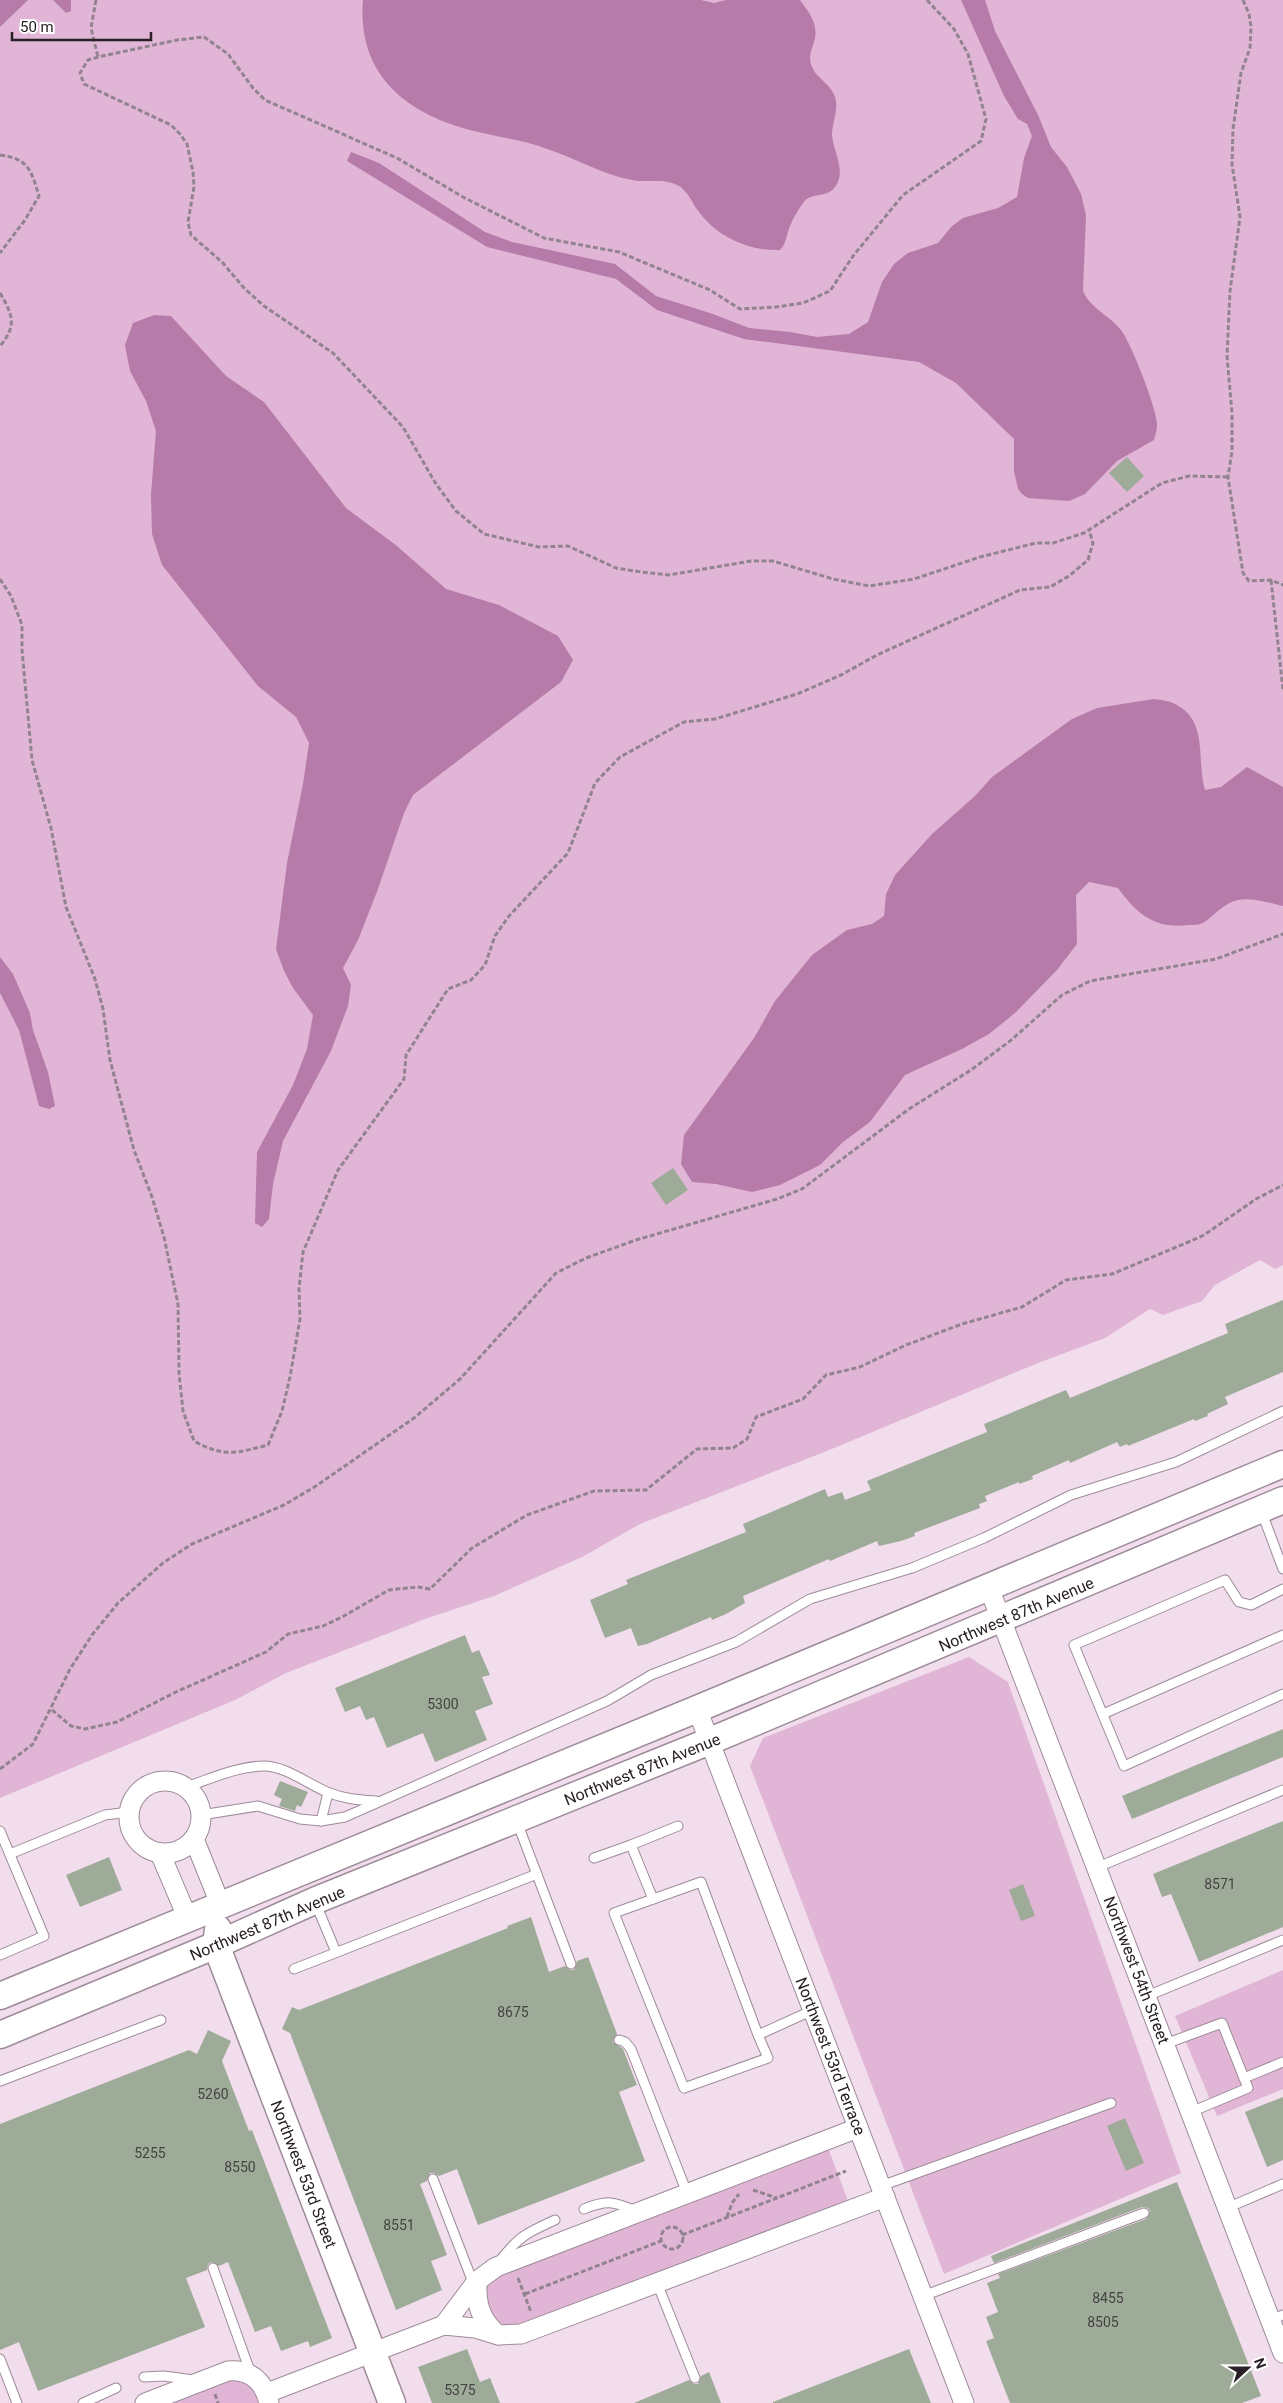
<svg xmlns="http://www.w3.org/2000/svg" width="1283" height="2403" font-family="Roboto,sans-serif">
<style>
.green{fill:#e1b5d6}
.water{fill:#b77ba9}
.building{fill:#9eab99}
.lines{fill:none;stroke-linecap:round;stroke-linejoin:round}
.lane-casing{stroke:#9e8b99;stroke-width:11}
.street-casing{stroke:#9e8b99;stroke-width:21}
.secondary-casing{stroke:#9e8b99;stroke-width:29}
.path{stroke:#92848f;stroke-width:3;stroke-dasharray:5 2.5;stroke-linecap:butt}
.lane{stroke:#fff;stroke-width:9}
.street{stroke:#fff;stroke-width:19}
.secondary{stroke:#fff;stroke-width:26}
.labels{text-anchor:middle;stroke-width:4.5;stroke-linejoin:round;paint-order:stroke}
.number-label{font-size:14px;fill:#464343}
.street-label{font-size:16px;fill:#282026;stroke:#fff}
</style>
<rect width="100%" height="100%" fill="#f1ddec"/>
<g class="green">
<path d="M0 0H1283V1265L1275 1269 1260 1260 1215 1285 1202 1301 1163 1315 1150 1309 1105 1338 1038 1363 827 1451 640 1524 582 1557 494 1596 425 1619 286 1673 235 1700 0 1798Z"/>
<path d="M969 1657 1008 1682 1181 2173 944 2274 750 1766 763 1738Z"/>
<path d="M1283 1970V2089L1217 2116 1175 2016Z"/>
<path d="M827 2145 848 2201 518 2328C488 2326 476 2302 491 2276Z"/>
<path d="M228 2376C247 2378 255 2385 261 2403H159Z"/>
</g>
<g class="water">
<path d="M0 0H28L0 27Z"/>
<path d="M53 0H71V11L66 13Z"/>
<path d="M363 0H701L714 3 726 0H800C808 11 818 23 815 38 813 48 807 56 812 67 817 79 831 84 835 97 839 109 832 123 832 135 833 151 847 172 835 187 826 199 812 191 803 203 798 210 793 218 790 226 786 235 787 243 780 250 747 251 715 236 696 208 691 200 686 189 677 185 663 178 647 183 632 180 602 175 576 158 547 149 523 140 498 137 474 131 406 114 357 75 363 0Z"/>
<path d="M961 0H985L995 31 1038 115 1051 147 1067 167 1081 194 1086 215 1083 291C1091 309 1108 314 1120 329 1130 339 1158 412 1157 425 1157 430 1155 436 1154 440L1117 461 1085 494 1069 501 1028 498 1022 494 1018 489 1014 471V439L956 383 919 362 744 339 657 310 616 279 487 247 347 161 351 152 379 163 485 232 512 242 615 264 656 296 713 314 749 328 790 332 817 337 849 334 868 322 882 282 894 264 908 253 938 243 952 226 963 218 998 208 1017 197 1024 158 1032 136 1027 124 1018 119 1004 96Z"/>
<path d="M154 315 171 316 226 376 264 402 346 508 397 546 446 589 499 605 558 636 573 660 561 682 413 795 404 813 378 889 358 940 343 968 351 985 348 1006 331 1051 283 1141 273 1184 269 1219 262 1227 255 1223 257 1152 293 1085 307 1049 313 1015 293 988 284 971 276 949 287 863 303 784 309 743 296 717 258 686 162 565 152 534 151 494 156 431 146 401 130 371 125 345 133 323Z"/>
<path d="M1154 699C1161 700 1171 701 1177 705 1209 723 1196 760 1205 790L1221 787 1247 767 1283 787V906C1269 903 1252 897 1238 900 1223 903 1214 916 1203 923 1199 925 1192 925 1188 925 1154 929 1137 914 1118 888L1089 882 1076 895 1077 944 1057 970 1015 1013 989 1034 962 1049 905 1075 870 1122 843 1142 820 1165 780 1185 752 1192 716 1184 692 1182 681 1164 684 1135 754 1038 775 1001 812 955 847 930 872 924 884 916 886 894 895 875 932 834 975 796 992 777 1072 719 1097 708Z"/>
<path d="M0 957 13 974 30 1013 33 1030 48 1072 55 1106 49 1109 39 1106 19 1030 0 993Z"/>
</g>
<g class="building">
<path d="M1127 457 1144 476 1127 492 1109 473Z"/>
<path d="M673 1168 688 1190 666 1205 651 1183Z"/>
<path d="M1283 1300V1372L1225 1397 1228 1404 1207 1414 1208 1416 1195 1421 1194 1419 1128 1446 1127 1444 1120 1447 1117 1442 1070 1463 1069 1460 1032 1476 1033 1479 1019 1484V1482L985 1496 987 1501 979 1504 980 1508 914 1533 915 1536 901 1541 879 1546 877 1541 830 1561 829 1559 743 1596 745 1603 726 1614 712 1620 711 1617 647 1644 638 1646 631 1628 605 1638 590 1600 628 1584 626 1580 746 1532 743 1524 825 1489 828 1497 842 1492 845 1500 871 1490 867 1481 987 1432 984 1424 1066 1390 1070 1398 1228 1333 1225 1324Z"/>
<path d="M465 1635 472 1653 479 1650 490 1675 482 1677 493 1704 475 1711 487 1740 435 1762 423 1733 387 1748 374 1717 366 1720 360 1706 345 1712 335 1688Z"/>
<path d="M1283 1729V1757L1132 1819 1122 1796Z"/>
<path d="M280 1781 308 1792 301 1807 297 1805 295 1811 279 1806 282 1799 274 1795Z"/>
<path d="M1283 1821V1927L1199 1962 1171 1894 1162 1897 1153 1874Z"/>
<path d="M109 1857 122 1890 80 1907 66 1875Z"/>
<path d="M1023 1884 1035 1916 1021 1921 1009 1890Z"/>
<path d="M531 1917 549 1972 565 1966 570 1970H574L577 1961 588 1957 617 2034 613 2042 623 2049 637 2085 619 2092 645 2161 478 2225 457 2169 439 2176 434 2173H430L427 2181 420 2184 447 2255 431 2261 442 2290 396 2310 290 2033 282 2029 292 2007 299 2010 508 1928 507 1926Z"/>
<path d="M208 2030 231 2041 222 2061 249 2131 252 2130 332 2338 310 2347 308 2341 281 2351 271 2326 255 2332 228 2262 219 2266 211 2262 208 2264 207 2270 186 2278 205 2327 38 2391 19 2342 0 2350V2124L189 2050 197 2054Z"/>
<path d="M1283 2097V2160L1267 2167 1245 2112Z"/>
<path d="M1125 2118 1144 2163 1126 2171 1107 2126Z"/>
<path d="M1177 2182 1261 2396 1242 2403H1010L986 2341 994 2338 986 2317 998 2312 987 2283 1000 2278 998 2274 1146 2219 1150 2211 1148 2208 1142 2207 994 2263 991 2256Z"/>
<path d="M467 2349 480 2382 490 2378 500 2403H432L418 2367Z"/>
<path d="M909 2349 931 2403H773V2402Z"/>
<path d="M709 2372 721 2403H634L689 2380 694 2384H698L701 2376Z"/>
</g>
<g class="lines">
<defs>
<g id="lane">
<path d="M1262 1513 1283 1569"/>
<path d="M1283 1589 1251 1605 1239 1602 1225 1580 1074 1645 1124 1766 1283 1694"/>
<path d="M1103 1714 1283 1635"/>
<path d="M186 1787C210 1779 238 1766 264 1766 285 1766 308 1784 327 1792 344 1799 359 1800 376 1801"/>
<path d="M201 1815 258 1806 300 1819 321 1821 345 1817 607 1701 651 1675 736 1642 810 1599 912 1568 984 1538 1071 1495 1176 1462 1283 1411"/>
<path d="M321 1821 328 1793"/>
<path d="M517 1822 571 1964"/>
<path d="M0 1831 44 1936 0 1955"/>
<path d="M10 1854 105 1815 129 1812"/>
<path d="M594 1858 631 1845"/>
<path d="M1098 1867 1283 1790"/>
<path d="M653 1899 631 1845 678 1826"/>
<path d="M315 1902 336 1952"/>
<path d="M294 1969 537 1874"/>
<path d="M1147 1996 1283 1940"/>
<path d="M758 2035 701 1882 614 1913 684 2088 768 2058 758 2035 813 2010"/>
<path d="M619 2040 625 2042 631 2049 687 2193"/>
<path d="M1165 2044 1222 2023 1248 2088 1191 2112"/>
<path d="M1244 2078 1283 2062"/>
<path d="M0 2081 161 2020"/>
<path d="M433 2179 474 2285"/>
<path d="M881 2186 1111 2103"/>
<path d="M1227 2208 1283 2184"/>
<path d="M584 2209C606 2200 614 2201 636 2211"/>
<path d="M499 2262C518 2237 526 2233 555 2220"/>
<path d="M213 2268 251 2374"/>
<path d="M657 2283 695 2378"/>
<path d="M923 2296 1144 2213"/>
<path d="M1270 2320 1283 2315"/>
<path d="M0 2359 17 2403"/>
<path d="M144 2377 164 2376 193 2380"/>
<path d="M83 2403 116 2388"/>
</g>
<g id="street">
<path d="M989 1588 1283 2353"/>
<path d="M697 1709 964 2403"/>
<circle cx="165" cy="1817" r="36"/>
<path d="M194 1839 221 1906"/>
<path d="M160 1853 188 1919"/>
<path d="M477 2281C476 2305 480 2319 498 2335"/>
<path d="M444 2325 477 2281 496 2267 858 2128"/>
<path d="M267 2393 444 2325 475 2328 498 2335 521 2334 885 2197"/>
<path d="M145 2403 228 2371C250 2369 264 2381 269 2403"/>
</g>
<g id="secondary">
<path d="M218 1929 216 1945 392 2403"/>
<path d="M0 1996 697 1709 1283 1464"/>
<path d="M0 2035 216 1945 314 1901 710 1741 1283 1500"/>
</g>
</defs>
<use href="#lane" class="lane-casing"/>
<use href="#street" class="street-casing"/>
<use href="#secondary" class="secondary-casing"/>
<g class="path">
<path d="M96 0 91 28 98 57"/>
<path d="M927 0 954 29 968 54 986 119 981 141 903 195 853 256 830 291 803 303 776 307 740 309 710 290 619 252 544 238 463 197 397 158 265 100 253 88 228 54 204 37 177 40 98 57 88 60 80 73 84 84 171 125 180 134 187 144 193 172 194 187 188 222 191 235 222 262 244 288 264 306 333 353 403 427 436 484 456 511 484 534 539 547 568 546 616 568 641 572 669 575 751 561H773L833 579 869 586 914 579 980 557 1036 543H1053L1084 533 1162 483 1189 476 1228 477"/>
<path d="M1243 0 1249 14 1251 27 1250 48 1241 73 1233 129 1232 164 1240 217 1230 291 1227 356 1232 413V451L1228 477 1243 573 1249 581 1271 580 1283 585"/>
<path d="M0 155C29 159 31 170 39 196L25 220 0 253"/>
<path d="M0 293C13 315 17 326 0 346"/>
<path d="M0 579 11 596 22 625V650L32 760 51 828 66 907 95 979 103 1009 110 1060 134 1150 152 1197 164 1237 178 1304 179 1373 183 1411 194 1441C225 1458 236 1453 268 1445L282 1411 290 1377 300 1319 299 1289 303 1252 338 1170 404 1079 406 1055 448 989 471 980 485 965 495 936 509 916 568 853 595 783 620 757 684 722 715 719 797 694 841 675 877 655 1020 590 1050 587 1069 576 1088 560 1093 543 1089 530"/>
<path d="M1271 580 1283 690"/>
<path d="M52 1710 71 1726 85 1729 117 1722 176 1692 266 1652 288 1634 323 1626 342 1617 389 1590 418 1587 430 1589 472 1548 527 1515 594 1491 646 1490 697 1449 733 1448 747 1439 756 1417 803 1399 826 1375 860 1367 906 1345 962 1324 1022 1307 1066 1280 1112 1274 1186 1243 1204 1235 1256 1199 1283 1185"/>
<path d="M0 1769 33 1744 70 1669 92 1635 118 1603 163 1563 192 1544 284 1505 316 1486 414 1418 460 1379 556 1273 586 1258 636 1240 777 1199 802 1189 909 1109 971 1070 1010 1041 1062 995 1090 981 1216 959 1283 934"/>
<path d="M753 2190 777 2198"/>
<path d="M727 2217 732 2203 739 2194"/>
<circle cx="672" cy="2238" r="11"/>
<path d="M682 2235 846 2171"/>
<path d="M518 2278 531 2312"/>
<path d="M525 2294 661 2241"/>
<path d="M215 2394 218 2403"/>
</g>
<use href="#lane" class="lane"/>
<use href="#street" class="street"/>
<use href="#secondary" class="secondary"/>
</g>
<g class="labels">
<g class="number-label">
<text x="443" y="1709">5300</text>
<text x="1220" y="1889">8571</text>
<text x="513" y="2017">8675</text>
<text x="213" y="2099">5260</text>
<text x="150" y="2158">5255</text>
<text x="240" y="2172">8550</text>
<text x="399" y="2230">8551</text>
<text x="1108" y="2303">8455</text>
<text x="1103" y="2327">8505</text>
<text x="460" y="2395">5375</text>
</g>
<g class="street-label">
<text transform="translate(1016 1614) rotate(-23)" y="6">Northwest 87th Avenue</text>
<text transform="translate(642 1769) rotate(-22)" y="6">Northwest 87th Avenue</text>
<text transform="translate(267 1923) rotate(-23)" y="6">Northwest 87th Avenue</text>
<text transform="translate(1137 1970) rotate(69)" y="6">Northwest 54th Street</text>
<text transform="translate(831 2056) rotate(69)" y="6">Northwest 53rd Terrace</text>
<text transform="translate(304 2174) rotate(69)" y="6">Northwest 53rd Street</text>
</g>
</g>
<g transform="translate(1248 2368) rotate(69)" stroke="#ffffff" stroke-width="4" paint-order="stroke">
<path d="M0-4L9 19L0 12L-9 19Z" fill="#282026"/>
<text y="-8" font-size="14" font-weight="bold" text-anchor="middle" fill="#282026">N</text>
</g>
<path d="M12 32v8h139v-8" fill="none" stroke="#282026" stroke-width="2.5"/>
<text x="20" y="32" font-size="15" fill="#282026" stroke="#ffffff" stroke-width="4" paint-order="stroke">50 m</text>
</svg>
